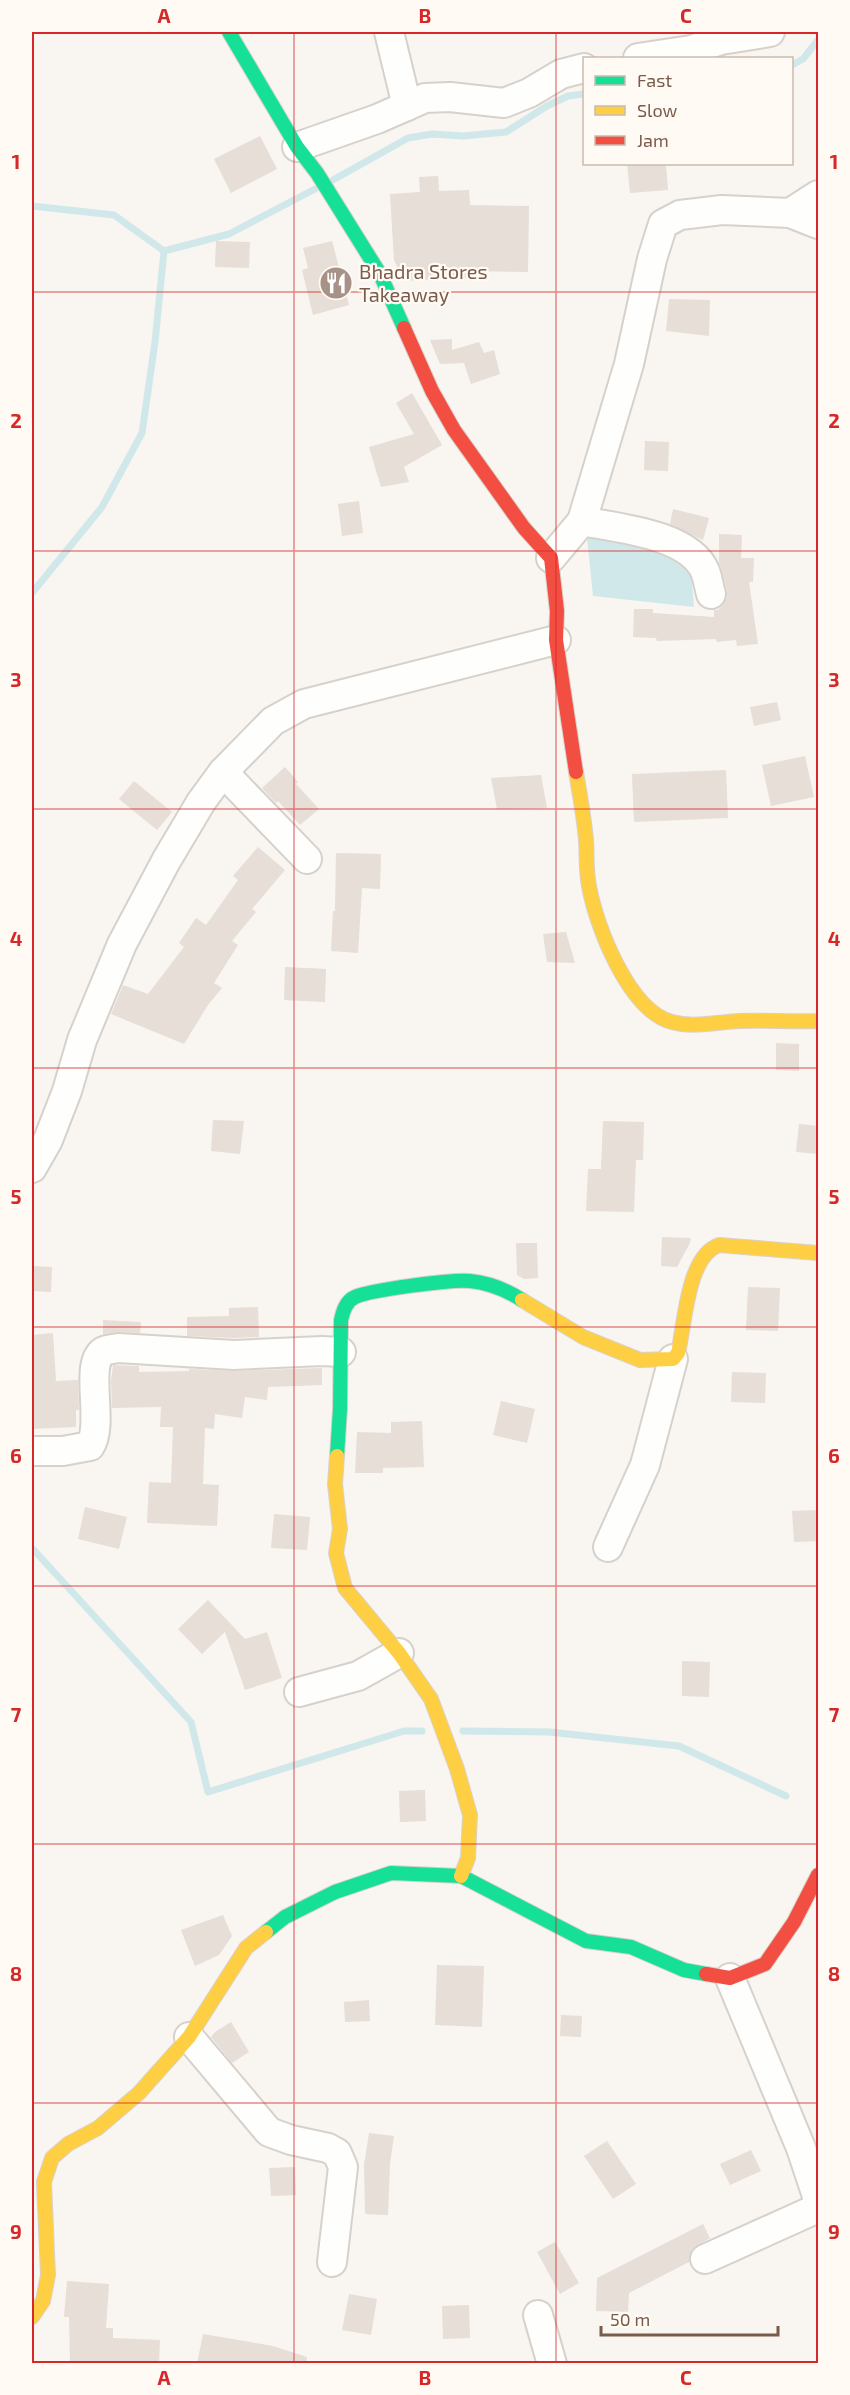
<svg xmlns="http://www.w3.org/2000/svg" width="850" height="2395" font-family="'Exo 2',sans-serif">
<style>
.water{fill:#d0e8ea}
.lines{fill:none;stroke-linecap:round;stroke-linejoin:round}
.stream{stroke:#d0e8ea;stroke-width:7}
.building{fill:#e6ded7}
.street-casing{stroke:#d7d1cb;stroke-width:32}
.fast-casing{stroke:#d9d2cb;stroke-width:16}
.slow-casing{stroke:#d9d2cb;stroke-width:16}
.jam-casing{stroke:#d9d2cb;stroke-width:16}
.street{stroke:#fefefd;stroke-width:28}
.fast{stroke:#16e098;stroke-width:14}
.slow{stroke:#ffcf43;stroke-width:14}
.jam{stroke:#f24e42;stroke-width:14}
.grid{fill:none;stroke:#d62828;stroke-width:1.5;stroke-opacity:0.55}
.labels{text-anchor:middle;stroke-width:4.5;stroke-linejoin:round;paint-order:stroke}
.poi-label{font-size:20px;fill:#7a5c4d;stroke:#fffaf3;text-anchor:start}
.neatline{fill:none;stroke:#d62828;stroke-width:2}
.grid-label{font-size:20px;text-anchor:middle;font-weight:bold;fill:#d62828}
</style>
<rect width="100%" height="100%" fill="#f9f5f0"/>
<path class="water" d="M586 527 675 557 691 569 694 607 593 596Z"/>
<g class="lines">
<g class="stream">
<path d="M792 65 803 59 818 40"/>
<path d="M333 180 408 138 432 134 463 136 506 132 547 106 568 96 584 94"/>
<path d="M32 206 114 215 164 251"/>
<path d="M32 593 102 507 142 433 155 342 164 251 229 234 315 189"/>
<path d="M32 1548 191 1722 208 1792 404 1731H422"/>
<path d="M463 1731 549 1732 679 1746 786 1796"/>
</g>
</g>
<g class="building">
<path d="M260 136 277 169 231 193 214 159Z"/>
<path d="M627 164H666L668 190 630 193Z"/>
<path d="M438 176 439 191 469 190 470 205 529 206 528 272 474 271V277L404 281 394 260 390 194 420 192 419 177Z"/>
<path d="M216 241 250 242 249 268 215 267Z"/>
<path d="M332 241 349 305 313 315 302 270 308 268 303 248Z"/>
<path d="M669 299 710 300 709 336 666 331Z"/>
<path d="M452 339V350L479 342 484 353 494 350 500 374 471 384 464 363 440 364 430 340Z"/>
<path d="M412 393 442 445 404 467 409 482 381 487 369 447 414 434 396 403Z"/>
<path d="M645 441 669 442 668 471 644 470Z"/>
<path d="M359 501 363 533 342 536 338 504Z"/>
<path d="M673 509 709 518 703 540 670 524Z"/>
<path d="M719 534 742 535 741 558H754L753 582H749L758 644 737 646 736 640 717 642 716 639 657 641 656 638 633 637 634 609H653V613L714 617V610H718L722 606 727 598V590L719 562Z"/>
<path d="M777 702 781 720 754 726 750 707Z"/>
<path d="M805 756 814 797 771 806 762 765Z"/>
<path d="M285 767 298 782 296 784 319 809 300 825 278 801 276 803 262 788Z"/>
<path d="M726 770 728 818 634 822 632 774Z"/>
<path d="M541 775 547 808 497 809 491 778Z"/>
<path d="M134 781 172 812 157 830 119 799Z"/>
<path d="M258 847 285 870 252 909 256 912 232 941 238 945 214 983 222 988 208 1005 184 1044 111 1014 123 985 148 994 184 947 179 943 196 918 206 925 238 880 233 876Z"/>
<path d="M336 853 381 854 380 889 362 888 358 953 331 951 333 911H335Z"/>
<path d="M566 932 575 963 547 962 543 934Z"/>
<path d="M285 967 326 969 325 1002 284 1000Z"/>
<path d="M776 1043 799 1044V1071L776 1070Z"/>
<path d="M213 1120 244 1121 240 1154 211 1151Z"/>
<path d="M603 1121 644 1122 643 1160H636L634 1212 586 1211 588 1169H601Z"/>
<path d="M799 1124 819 1126V1154L796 1152Z"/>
<path d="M662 1237 691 1238 690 1243 677 1267 661 1266Z"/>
<path d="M516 1243H537L538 1278 524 1279 517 1275Z"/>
<path d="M32 1266 52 1267 51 1292 32 1291Z"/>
<path d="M748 1287 780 1288 778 1331 746 1330Z"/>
<path d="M258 1307 259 1337 234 1338 187 1336V1317L229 1316V1308Z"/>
<path d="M103 1320 141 1322 140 1333 119 1332 103 1334Z"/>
<path d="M53 1333 56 1381 78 1380 79 1410H76V1427L32 1429V1335Z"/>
<path d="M113 1365 139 1366V1372L189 1371V1369L235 1371 322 1368V1385L268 1387 267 1400 245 1397 242 1418 215 1414 214 1429 205 1428 203 1484 219 1485 217 1526 147 1523 149 1482 171 1483 173 1427H160L161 1407 112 1408 111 1381Z"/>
<path d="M732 1372 766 1373 765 1403 731 1402Z"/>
<path d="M501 1401 535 1409 527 1443 493 1435Z"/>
<path d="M422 1421 424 1467 383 1468V1473H355L357 1432 391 1433V1422Z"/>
<path d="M85 1507 127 1517 119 1549 78 1539Z"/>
<path d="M819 1510V1541L794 1542 792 1511Z"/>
<path d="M274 1514 310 1517 307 1550 271 1548Z"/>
<path d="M208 1600 245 1639 267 1632 282 1678 245 1690 225 1632 202 1654 178 1629Z"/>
<path d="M682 1661 710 1662 709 1697 682 1696Z"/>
<path d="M425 1790 426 1821 400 1822 399 1791Z"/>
<path d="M223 1915 232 1936 219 1955 195 1966 181 1930Z"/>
<path d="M437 1965 484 1966 482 2027 435 2025Z"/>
<path d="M369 2000 370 2021 345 2022 344 2002Z"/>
<path d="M561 2015 582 2016 581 2037 560 2036Z"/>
<path d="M231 2022 249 2052 232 2063 211 2037 215 2032Z"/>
<path d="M369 2133 394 2136 390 2164 388 2215 365 2214 364 2165Z"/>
<path d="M607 2141 636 2184 613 2199 584 2156Z"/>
<path d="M751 2150 761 2171 730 2185 720 2164Z"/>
<path d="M295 2167 296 2195 271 2196 269 2168Z"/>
<path d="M703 2224 710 2238 692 2249 689 2262 629 2293 628 2312 596 2311 597 2278Z"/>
<path d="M555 2242 579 2283 560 2294 537 2252Z"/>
<path d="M67 2281 109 2284 106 2328H113V2338L160 2340 159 2364H70L69 2317H64Z"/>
<path d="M349 2294 377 2299 371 2335 342 2330Z"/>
<path d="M469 2305 470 2338 443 2339 442 2306Z"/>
<path d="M203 2334 273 2346 307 2357 306 2364H197Z"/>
</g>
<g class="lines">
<defs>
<g id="street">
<path d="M389 32 407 106"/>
<path d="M638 58 691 50 721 40 770 32"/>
<path d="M297 147 377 119 425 98 450 97 504 103 529 93 561 74 584 68"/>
<path d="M790 213 818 195"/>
<path d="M582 521C617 528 689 534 705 571 708 579 709 587 711 594"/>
<path d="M551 558 582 521 629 364 652 259 663 224 680 215 722 210 790 213 818 224"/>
<path d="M223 772 307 859"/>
<path d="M32 1168 48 1140 67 1091 82 1040 122 944 166 861 201 802 223 772 273 721 304 704 556 640"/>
<path d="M32 1451H63L90 1446C105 1424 83 1363 104 1351 108 1349 114 1349 118 1348L234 1355 322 1351 341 1352"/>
<path d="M608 1547 645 1465 673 1359"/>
<path d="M299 1692 358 1676 399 1653"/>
<path d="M730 1978 801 2148 818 2199"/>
<path d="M189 2037 269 2132 291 2140 328 2148 337 2153 343 2167 332 2262"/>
<path d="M705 2259 818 2208"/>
<path d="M538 2315 552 2364"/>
</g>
<g id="fast">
<path d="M229 32 297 147 317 173 380 274 404 328"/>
<path d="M337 1456 340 1409 341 1320C343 1311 346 1301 355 1297 370 1290 453 1279 470 1281 490 1283 505 1289 522 1300"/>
<path d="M266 1932 285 1917 335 1892 391 1873 461 1876 586 1941 631 1947 684 1970 706 1974"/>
</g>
<g id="slow">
<path d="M576 772C580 795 584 817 586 840 587 856 586 871 589 886 596 926 629 1011 672 1022 694 1028 717 1022 740 1021 766 1020 792 1022 818 1021"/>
<path d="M522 1300 583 1337 640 1360 673 1359 678 1353C685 1324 687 1256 719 1245L818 1253"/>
<path d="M337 1456 335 1484 340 1529 336 1553 345 1588 399 1653 431 1699 457 1769 470 1815 468 1858 461 1876"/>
<path d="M32 2317 43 2301 48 2275 44 2182 52 2158 68 2144 98 2128 139 2093 189 2037 246 1948 266 1932"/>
</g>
<g id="jam">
<path d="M404 328 432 391 454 430 524 528 551 558 557 611 556 640 576 772"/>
<path d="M706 1974 730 1978 765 1964 794 1922 818 1875"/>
</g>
</defs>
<use href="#street" class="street-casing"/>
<use href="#fast" class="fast-casing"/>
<use href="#slow" class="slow-casing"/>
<use href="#jam" class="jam-casing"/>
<use href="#street" class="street"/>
<use href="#fast" class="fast"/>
<use href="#slow" class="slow"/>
<use href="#jam" class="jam"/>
</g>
<path class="grid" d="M294 32V2364M556 32V2364M32 292H818M32 551H818M32 809H818M32 1068H818M32 1327H818M32 1586H818M32 1844H818M32 2103H818"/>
<defs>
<symbol id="restaurant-disc" viewBox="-11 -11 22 22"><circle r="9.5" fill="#a69286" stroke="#fffaf3"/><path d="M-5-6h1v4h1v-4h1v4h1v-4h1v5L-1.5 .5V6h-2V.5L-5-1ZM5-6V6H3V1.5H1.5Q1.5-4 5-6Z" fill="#fff"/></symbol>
</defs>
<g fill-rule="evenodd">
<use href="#restaurant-disc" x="317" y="264" width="38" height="38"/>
</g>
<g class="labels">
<g class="poi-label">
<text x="359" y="279">Bhadra Stores<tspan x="359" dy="23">Takeaway</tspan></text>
</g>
</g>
<rect width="850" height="2395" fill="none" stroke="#fffaf3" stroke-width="66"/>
<rect x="583" y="57" width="210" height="108" fill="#fffaf3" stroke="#cabbb1" stroke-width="1.5"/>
<rect x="595" y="76" width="30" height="9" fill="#16e098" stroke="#cabbb1" stroke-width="1.5"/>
<text x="637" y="87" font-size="18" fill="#7a5c4d">Fast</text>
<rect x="595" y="106" width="30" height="9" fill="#ffcf43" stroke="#cabbb1" stroke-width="1.5"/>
<text x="637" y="117" font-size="18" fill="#7a5c4d">Slow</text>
<rect x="595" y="136" width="30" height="9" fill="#f24e42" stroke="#cabbb1" stroke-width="1.5"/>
<text x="637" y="147" font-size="18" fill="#7a5c4d">Jam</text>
<path d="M601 2326v9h177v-9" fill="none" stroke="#7a5c4d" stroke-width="3"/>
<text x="610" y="2326" font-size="18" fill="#7a5c4d" stroke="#fffaf3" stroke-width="4.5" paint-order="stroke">50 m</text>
<rect x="33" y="33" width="784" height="2329" class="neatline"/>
<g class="grid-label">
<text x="164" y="23">A</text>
<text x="425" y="23">B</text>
<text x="686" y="23">C</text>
<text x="16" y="169">1</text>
<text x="834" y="169">1</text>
<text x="16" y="428">2</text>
<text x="834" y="428">2</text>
<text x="16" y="687">3</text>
<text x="834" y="687">3</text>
<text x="16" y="946">4</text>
<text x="834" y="946">4</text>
<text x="16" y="1204">5</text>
<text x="834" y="1204">5</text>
<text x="16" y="1463">6</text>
<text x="834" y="1463">6</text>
<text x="16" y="1722">7</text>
<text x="834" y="1722">7</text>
<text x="16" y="1981">8</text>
<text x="834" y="1981">8</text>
<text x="16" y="2239">9</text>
<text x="834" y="2239">9</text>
<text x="164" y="2385">A</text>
<text x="425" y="2385">B</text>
<text x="686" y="2385">C</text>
</g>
</svg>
